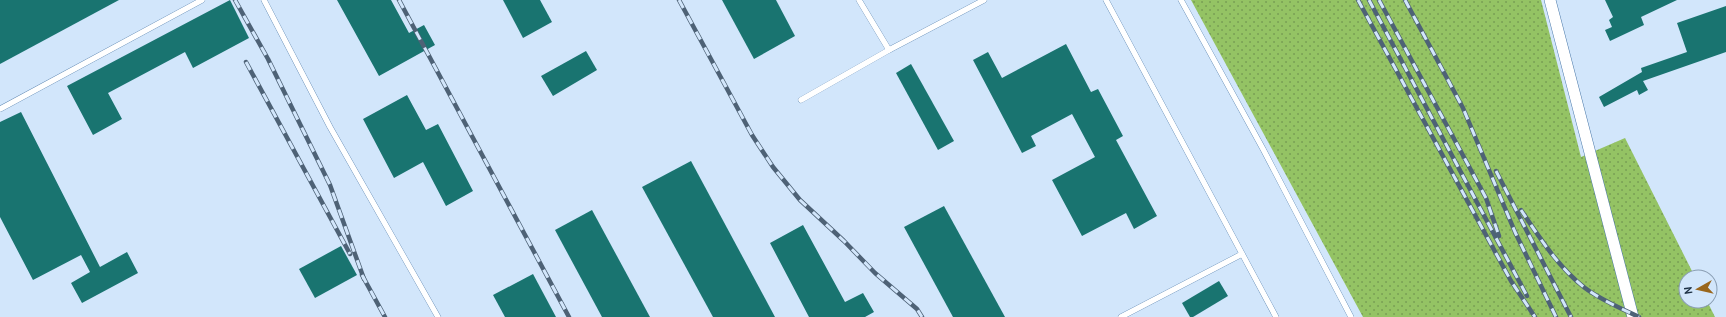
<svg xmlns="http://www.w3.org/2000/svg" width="1726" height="317" font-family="'PT Sans',sans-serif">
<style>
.grass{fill:url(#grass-dots)}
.building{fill:#197470}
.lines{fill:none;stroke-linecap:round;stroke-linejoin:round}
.service-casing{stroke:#4977a7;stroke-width:6}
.minor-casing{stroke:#4977a7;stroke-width:12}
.service{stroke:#fff;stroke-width:5.5}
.minor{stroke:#fff;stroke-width:11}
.rail-casing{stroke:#4e6276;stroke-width:4.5}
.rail{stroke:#d2e6fb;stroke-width:3;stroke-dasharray:9;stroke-linecap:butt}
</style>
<defs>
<pattern id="grass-dots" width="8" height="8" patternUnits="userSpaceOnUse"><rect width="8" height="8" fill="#94c364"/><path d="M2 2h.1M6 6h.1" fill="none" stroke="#789f54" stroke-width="1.8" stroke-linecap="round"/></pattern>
</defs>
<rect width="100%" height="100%" fill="#d2e6fb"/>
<path class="grass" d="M1191 0H1541L1581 157 1625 138 1695 277H1686V301H1707L1715 317H1363Z"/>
<g class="building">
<path d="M0 0H119L0 64Z"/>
<path d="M230 0 249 38 193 68 185 52 108 93 122 119 93 135 67 86Z"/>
<path d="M337 0H391L409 33 424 25 435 45 379 76Z"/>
<path d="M503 0H540L552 22 523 38Z"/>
<path d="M722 0H776L795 36 754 59Z"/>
<path d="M1605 0H1677L1641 17 1644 25 1610 41 1605 30 1612 27 1609 20 1613 17Z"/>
<path d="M1726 6V52L1643 81 1648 90 1639 95 1637 90 1604 107 1599 97 1642 72 1641 68 1687 52 1677 23Z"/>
<path d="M1066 44 1091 92 1098 89 1123 136 1116 140 1157 216 1134 229 1126 213 1082 236 1052 180 1095 157 1072 114 1031 136 1036 146 1022 153 973 60 988 52 1002 78Z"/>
<path d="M586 51 597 70 553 96 541 76Z"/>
<path d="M911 64 954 141 938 150 896 73Z"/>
<path d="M407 95 426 130 438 124 473 191 446 206 423 162 394 178 363 119Z"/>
<path d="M21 112 100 267 127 252 138 273 82 303 71 283 90 272 81 255 33 280 0 217V122Z"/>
<path d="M691 161 775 317H713L642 187Z"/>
<path d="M944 206 1005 317H953L904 227Z"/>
<path d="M592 210 650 317H602L555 230Z"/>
<path d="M803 225 845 302 863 293 874 312 865 317H809L770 243Z"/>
<path d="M341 246 357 275 315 298 299 269Z"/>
<path d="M533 274 556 317H505L493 295Z"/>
<path d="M1219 281 1228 296 1193 317H1190L1182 303Z"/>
</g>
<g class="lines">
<defs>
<g id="service">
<path d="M264 0 330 127 438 317"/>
<path d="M859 0 889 50"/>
<path d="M1106 0 1276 317"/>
<path d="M1181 0 1263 149 1351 317"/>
<path d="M801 100 889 50 984 0"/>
<path d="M0 109 202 0"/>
<path d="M1121 317 1242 254"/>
</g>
<path id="minor" d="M1550 0 1633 317"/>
</defs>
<use href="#service" class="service-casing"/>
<use href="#minor" class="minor-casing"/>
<use href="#service" class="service"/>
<use href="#minor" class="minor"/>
<defs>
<g id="rail">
<path d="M235 0 268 59 330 185 364 279"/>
<path d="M399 0 569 317"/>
<path d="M679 0 752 135 773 167 800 200 844 241 875 273 917 309 922 317"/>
<path d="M1358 0 1511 281 1535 317"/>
<path d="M1369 0 1527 296"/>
<path d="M1379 0 1486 198 1499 236"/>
<path d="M1405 0 1463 108 1515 232 1556 317"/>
<path d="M246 62 350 254"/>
<path d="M1496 171 1571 317"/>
<path d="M1521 210C1539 237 1559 268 1585 288 1601 300 1620 308 1639 317"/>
<path d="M362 275 385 317"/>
</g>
</defs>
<use href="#rail" class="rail-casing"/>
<use href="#rail" class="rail"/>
</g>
<g transform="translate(1698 289) rotate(262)"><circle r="19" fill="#d2e6fb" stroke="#899db2"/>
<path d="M0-3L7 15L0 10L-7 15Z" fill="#99661c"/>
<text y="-6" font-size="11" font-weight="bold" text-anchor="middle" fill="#1c3044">N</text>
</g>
</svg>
